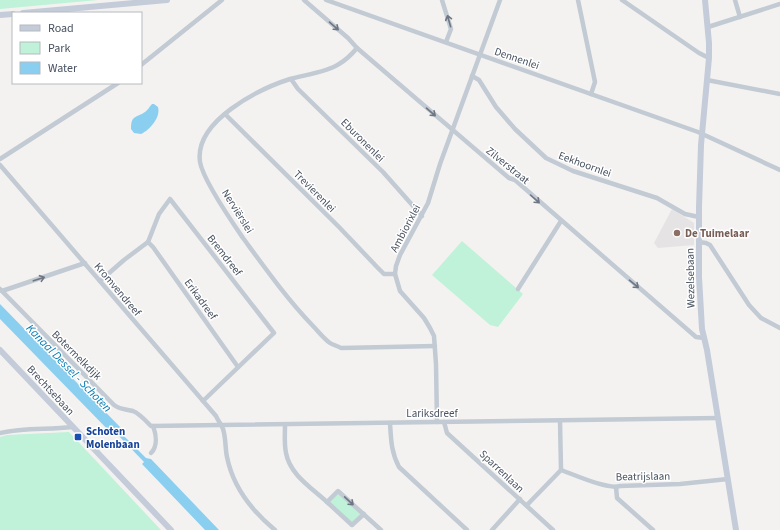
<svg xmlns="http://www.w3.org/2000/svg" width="780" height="530" font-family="'Source Sans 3',sans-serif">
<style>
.education{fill:#e5e3e3}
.green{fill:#bff2d8}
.water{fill:#8bcff0}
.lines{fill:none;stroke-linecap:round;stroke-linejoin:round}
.street{stroke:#c2cad3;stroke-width:4.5}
.secondary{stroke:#c4ccda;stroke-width:6}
.oneway{stroke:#6d7682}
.education-dot{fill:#8d6e63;stroke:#fff;stroke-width:1.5}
.transit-dot{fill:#1a4fb4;stroke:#fff;stroke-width:1.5}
.labels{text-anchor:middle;stroke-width:3;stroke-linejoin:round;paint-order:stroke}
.street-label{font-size:11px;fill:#485260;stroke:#fff}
.education-label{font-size:11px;font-weight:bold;fill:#785e54;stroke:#fff;text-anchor:start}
.transit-label{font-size:11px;font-weight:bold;fill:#164399;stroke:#fff;text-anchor:start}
.water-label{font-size:12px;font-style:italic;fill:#077cb4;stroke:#fff}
</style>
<rect width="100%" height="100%" fill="#f4f2f1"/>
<path class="education" d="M672 209 694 223V245L658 248 654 243Z"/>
<g class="green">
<path d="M0 0H98L0 9Z"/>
<path d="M462 241 523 294 498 327 490 325 432 275Z"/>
<path d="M69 432 161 530H0V437L7 435Z"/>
<path d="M337 493 361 514 353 524 329 503 330 501Z"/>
</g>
<g class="water">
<path d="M152 104H154L158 107C161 117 150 130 141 134L134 133 131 129C131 115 136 118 145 112 148 110 149 107 152 104Z"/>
<path d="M0 304 121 428 119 430 121 433 146 458 151 459 219 530H205L142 464 144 462 116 433 113 435 0 319Z"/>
</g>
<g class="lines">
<g class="street">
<path d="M304 0 348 38 357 48 509 178 515 180 696 337 704 338"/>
<path d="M326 0 698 132 780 170"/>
<path d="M442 0 451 29 446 42"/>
<path d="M578 0 595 82 591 94"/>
<path d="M622 0 699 53 709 58"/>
<path d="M735 0 740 17"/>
<path d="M708 27 780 4"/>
<path d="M357 48C352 54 346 60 339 64 328 72 304 75 290 79 259 89 194 121 200 162 203 180 232 222 243 238 265 268 287 299 313 326 318 331 324 339 330 343 333 345 338 346 341 348L435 346"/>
<path d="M141 65 222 0"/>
<path d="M472 76 479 80 496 107 515 129 546 158 573 171 657 198 685 214 699 217"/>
<path d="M291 79 298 89 383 172 422 216"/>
<path d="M707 80 780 94"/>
<path d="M225 114 339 227 377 267 384 274H395"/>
<path d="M0 159 118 83"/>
<path d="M0 165 216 416C218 421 222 425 223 429 226 438 225 448 227 457 233 487 252 511 275 530"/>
<path d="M148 242 153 247 238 367"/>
<path d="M699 242 706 243 710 245 749 305 761 318 780 328"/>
<path d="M100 281 124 260 148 242 159 214 170 199 274 333 203 401"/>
<path d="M0 289 114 405C121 410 126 409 133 411 140 414 146 421 151 426L718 418"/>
<path d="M518 289 561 221"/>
<path d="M2 291 85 263"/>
<path d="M437 422 436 364 434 336 430 328 424 318 400 291 395 274 396 266 400 255 428 203 440 164 500 0"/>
<path d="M444 422 447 433 553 530"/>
<path d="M390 423C391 439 391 452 399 467L467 530"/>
<path d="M285 425C285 434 284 444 286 453 290 475 312 488 327 502"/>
<path d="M0 433C24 427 48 430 72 427"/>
<path d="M151 453C158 446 156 434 153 426"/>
<path d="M561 470C575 475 608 490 620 486L680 484 728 479"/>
<path d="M616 487 617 498 653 530"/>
<path d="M527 505 561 470 560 421"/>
<path d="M364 514 352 525 327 502 338 491 381 530"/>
<path d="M492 530 520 499"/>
</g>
<g class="secondary">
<path d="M705 0 709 43V58L701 145 699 207V277L702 329 707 350 736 530"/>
<path d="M23 13 167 0"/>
<path d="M0 15 13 14"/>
<path d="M0 350 171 530"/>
</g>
</g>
<defs><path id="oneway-shaft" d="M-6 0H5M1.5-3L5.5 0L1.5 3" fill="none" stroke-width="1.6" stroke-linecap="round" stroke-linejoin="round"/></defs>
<g class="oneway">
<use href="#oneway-shaft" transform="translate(449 21) rotate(-106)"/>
<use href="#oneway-shaft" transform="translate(334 26) rotate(41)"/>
<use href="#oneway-shaft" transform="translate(431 112) rotate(41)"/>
<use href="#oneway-shaft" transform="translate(535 199) rotate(42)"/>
<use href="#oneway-shaft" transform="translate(39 279) rotate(-18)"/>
<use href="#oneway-shaft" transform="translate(634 284) rotate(40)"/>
<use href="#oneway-shaft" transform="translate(349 501) rotate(43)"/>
</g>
<circle class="education-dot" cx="677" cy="233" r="4"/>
<rect class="transit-dot" x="74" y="433" width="8" height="8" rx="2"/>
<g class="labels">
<g class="street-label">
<text transform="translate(517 58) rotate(19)" y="4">Dennenlei</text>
<text transform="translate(363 140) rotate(45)" y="4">Eburonenlei</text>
<text transform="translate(585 164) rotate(20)" y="4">Eekhoornlei</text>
<text transform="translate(508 165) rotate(39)" y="4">Zilverstraat</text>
<text transform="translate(315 191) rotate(45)" y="4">Trevierenlei</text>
<text transform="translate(238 211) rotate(58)" y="4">Nerviërslei</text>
<text transform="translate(405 228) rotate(-62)" y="4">Ambiorixlei</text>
<text transform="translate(225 255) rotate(52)" y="4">Bremdreef</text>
<text transform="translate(690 278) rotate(-91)" y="4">Wezelsebaan</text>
<text transform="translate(118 289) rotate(50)" y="4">Kromvendreef</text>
<text transform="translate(201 299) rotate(54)" y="4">Erikadreef</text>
<text transform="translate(77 355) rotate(45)" y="4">Botermelkdijk</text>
<text transform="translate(51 390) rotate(47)" y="4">Brechtsebaan</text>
<text x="432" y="417">Lariksdreef</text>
<text transform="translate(502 471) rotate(43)" y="4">Sparrenlaan</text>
<text transform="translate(643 476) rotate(-1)" y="4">Beatrijslaan</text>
</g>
<g class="education-label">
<text x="685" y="237">De Tuimelaar</text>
</g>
<g class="transit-label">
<text x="86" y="435">Schoten<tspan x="86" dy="13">Molenbaan</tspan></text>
</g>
<g class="water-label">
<text transform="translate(69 368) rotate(46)" y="4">Kanaal Dessel - Schoten</text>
</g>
</g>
<rect x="12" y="12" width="130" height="72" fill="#ffffff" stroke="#b6babf"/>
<rect x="20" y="25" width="20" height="6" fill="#c4ccda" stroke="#b6babf"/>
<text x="48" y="32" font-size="12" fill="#485260">Road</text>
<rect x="20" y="42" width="20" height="12" fill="#bff2d8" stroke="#b6babf"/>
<text x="48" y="52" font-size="12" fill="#485260">Park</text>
<rect x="20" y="62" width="20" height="12" fill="#8bcff0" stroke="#b6babf"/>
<text x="48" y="72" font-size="12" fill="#485260">Water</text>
</svg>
